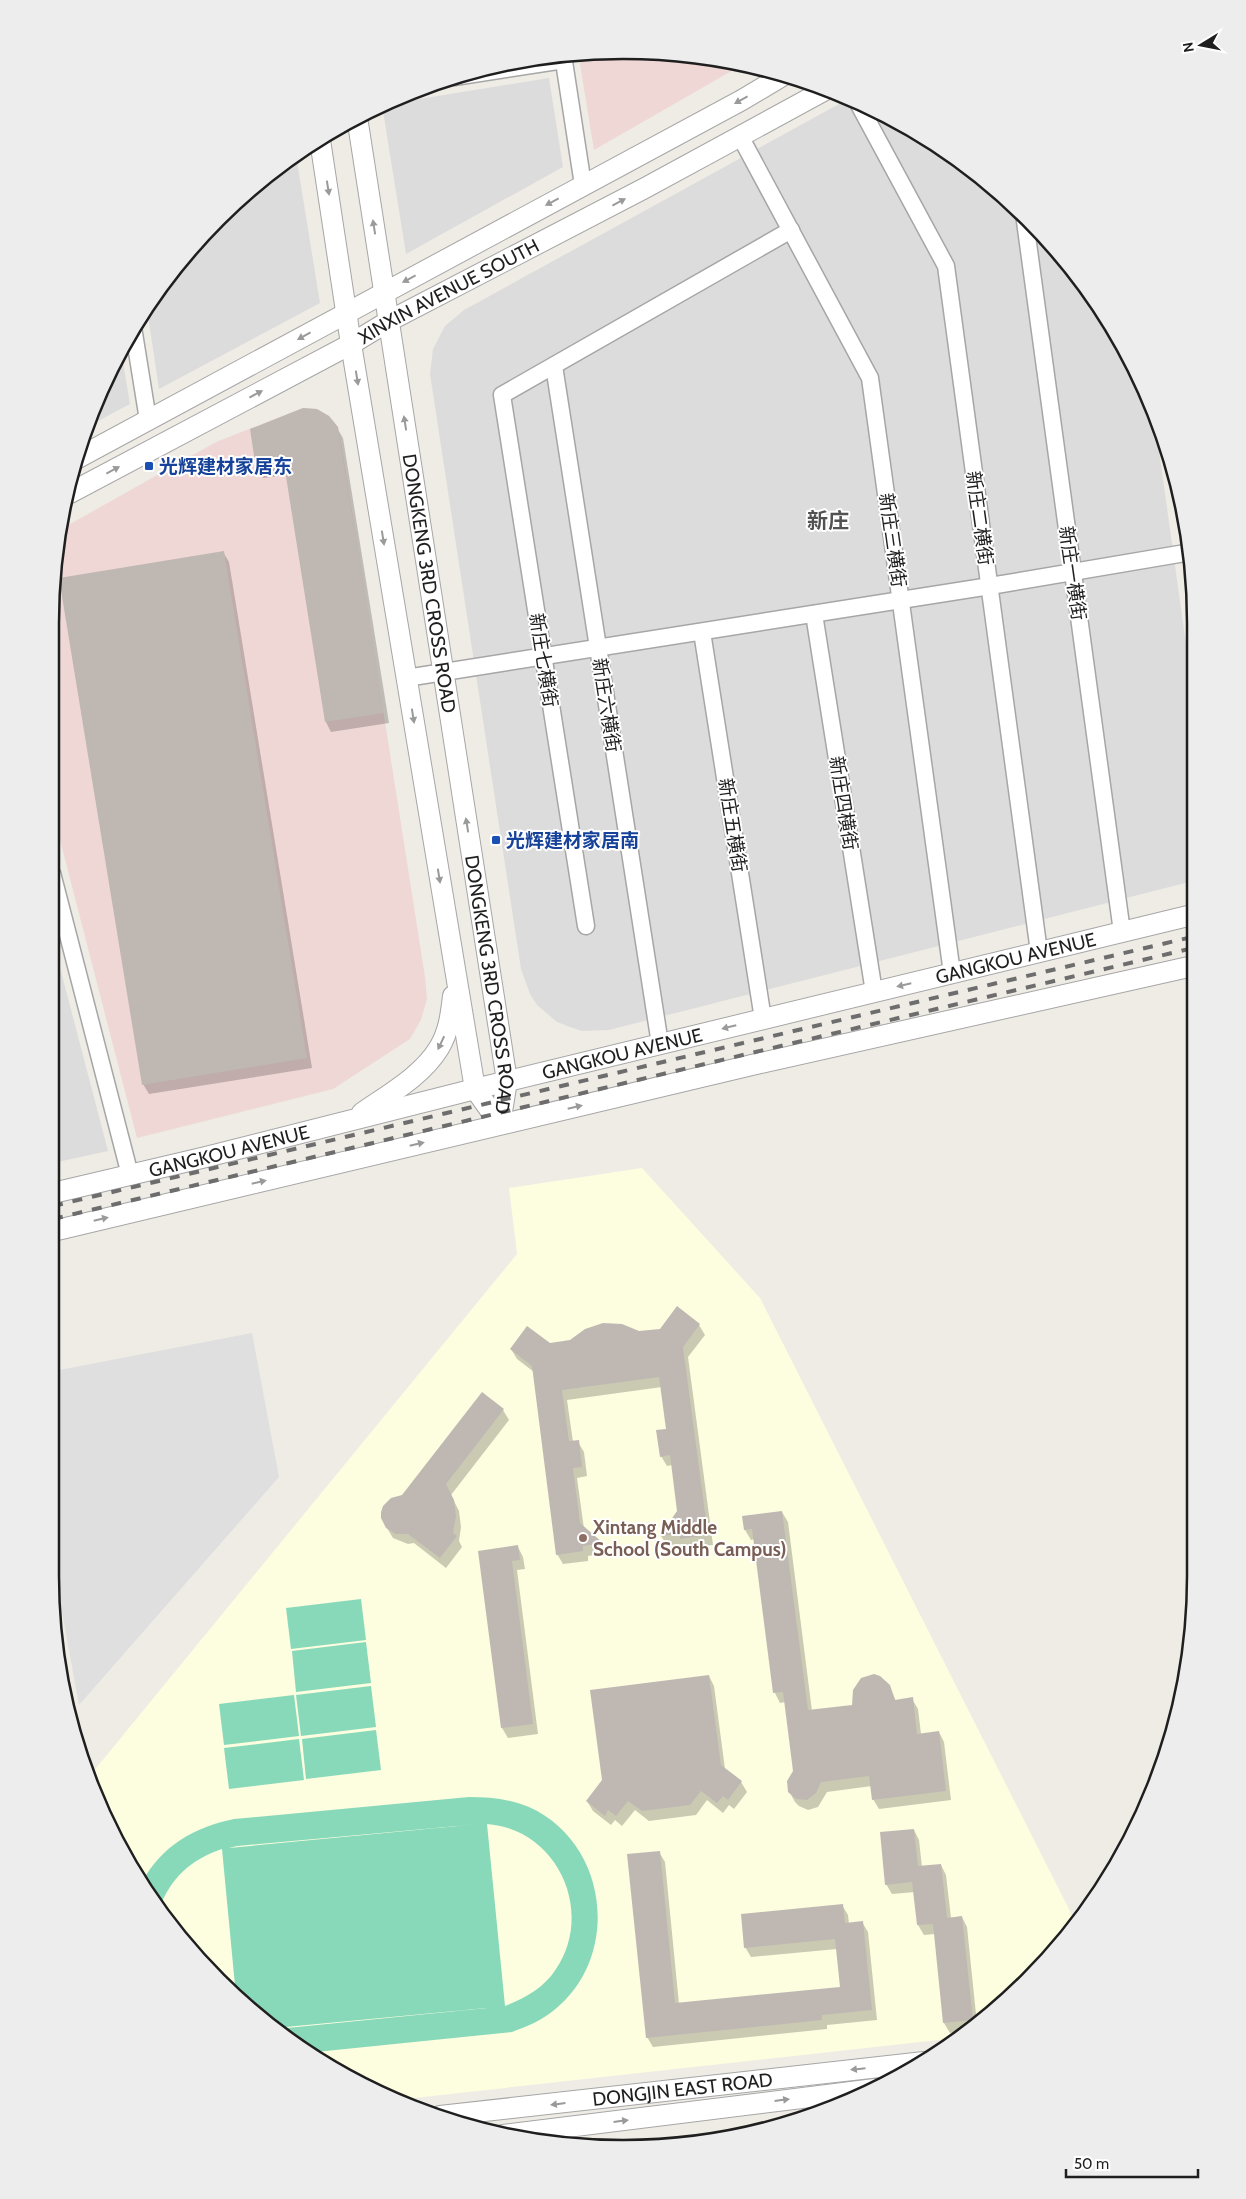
<svg xmlns="http://www.w3.org/2000/svg" width="1246" height="2199" font-family="Cabin,'Noto Sans SC',sans-serif">
<style>
.residential{fill:#dddcdc}
.commercial{fill:#efd7d6}
.education{fill:#fdfde0}
.pitch{fill:#88d9ba;fill-rule:evenodd}
.parking{fill:#dfdfdf}
.shadow{fill:#0003}
.building{fill:#bfb8b2}
.lines{fill:none;stroke-linecap:round;stroke-linejoin:round}
.minor-casing{stroke:#a6a6a6;stroke-width:19}
.tertiary-casing{stroke:#a6a6a6;stroke-width:22}
.minor{stroke:#fff;stroke-width:16}
.tertiary{stroke:#fff;stroke-width:20}
.rail{stroke:#6d6d6d;stroke-width:4;stroke-dasharray:10 10;stroke-linecap:butt}
.oneway{fill:#9a9a9a}
.transit-dot{fill:#1a4fb4;stroke:#fff;stroke-width:2}
.education-dot{fill:#8d6e63;stroke:#fff;stroke-width:2}
.labels{text-anchor:middle;stroke-width:4;stroke-linejoin:round;paint-order:stroke}
.street-label{font-size:19px;fill:#1f1f1f;stroke:#fff}
.transit-label{font-size:19px;font-weight:bold;fill:#164399;stroke:#fff;text-anchor:start}
.education-label{font-size:19px;font-weight:bold;fill:#785e54;stroke:#fff;text-anchor:start}
.quarter-label{font-size:21px;font-weight:bold;fill:#525252;stroke:#fff}
.rim{fill:none;stroke:#1f1f1f;stroke-width:2.5}
</style>
<rect width="100%" height="100%" fill="#efece5"/>
<g class="residential">
<path d="M549 78 563 167 406 254 382 105Z"/>
<path d="M848 99 910 127 1028 218 1100 305 1154 415 1192 687V877L1189 882 609 1030 582 1031 570 1027 557 1022 537 1005 530 994 521 969 430 374 433 349 445 326 464 310Z"/>
<path d="M296 155 320 303 159 389 147 309 192 245 274 168Z"/>
<path d="M121 350 130 404 85 428Z"/>
<path d="M52 937 108 1151 53 1163Z"/>
</g>
<g class="commercial">
<path d="M586 51 698 55 742 65 594 150 578 52Z"/>
<path d="M303 408 317 409 329 416 338 427 341 441 425 977 427 999 421 1020 410 1039 333 1089 137 1138 52 809 51 586 63 528 216 442Z"/>
</g>
<path class="education" d="M642 1168 760 1298 1076 1923 1054 1954 1001 2007 957 2038 396 2100 370 2090 304 2052 218 1981 168 1925 109 1830 88 1778 517 1254 509 1188Z"/>
<g class="pitch">
<path d="M361 1599 366 1640 291 1649 286 1608Z"/>
<path d="M366 1642 371 1683 296 1692 292 1651Z"/>
<path d="M371 1686 376 1727 301 1736 296 1695Z"/>
<path d="M294 1695 299 1736 224 1745 219 1704Z"/>
<path d="M376 1730 381 1770 306 1779 302 1739Z"/>
<path d="M299 1739 304 1780 229 1789 224 1748Z"/>
<path d="M469 1797C490 1797 509 1799 529 1807 611 1844 622 1962 549 2014 538 2022 525 2027 512 2032L306 2053 277 2029 497 2007 275 2028 236 1996 222 1849C191 1859 170 1879 159 1909L142 1882C162 1846 194 1827 234 1819ZM479 1824 229 1848 237 1846ZM487 1824C557 1829 595 1911 556 1969 544 1988 525 1998 505 2006Z"/>
</g>
<path class="parking" d="M252 1333 279 1477 79 1705 55 1574 54 1371Z"/>
<g class="shadow">
<path d="M337 428 343 438 389 723 331 732 326 722 287 475 263 478 257 468Z"/>
<path d="M223 552 229 562 312 1068 149 1094 143 1084Z"/>
<path d="M677 1308 699 1325 705 1335 688 1357 713 1545 687 1548 685 1544 667 1545 661 1536 678 1511 672 1465 667 1466 661 1456 667 1430 662 1387 567 1400 573 1442H578L584 1452 587 1476 577 1478 584 1529 602 1544 607 1553 588 1556V1561L563 1564 557 1554 534 1372 517 1359 511 1349 660 1330Z"/>
<path d="M503 1410 509 1420 451 1495 459 1511 461 1527 459 1541 462 1547 446 1568 414 1543 408 1544 393 1538 387 1528 403 1496Z"/>
<path d="M782 1512 788 1522 812 1711 853 1706 889 1686 896 1701 912 1699 918 1709 921 1734 939 1732 944 1742 951 1800 879 1809 873 1799 872 1786 827 1792 818 1807 808 1810 799 1806 795 1802 789 1791 794 1772 786 1702 780 1703 775 1693 755 1539 751 1540 745 1530 743 1518Z"/>
<path d="M518 1547 523 1557 525 1569 517 1570 538 1734 508 1738 502 1728 479 1552Z"/>
<path d="M709 1676 714 1686 725 1769 741 1782 747 1792 734 1809 729 1805 723 1813 707 1800 696 1815 649 1821 635 1810 622 1826 615 1820 611 1825 593 1811 587 1801Z"/>
<path d="M914 1830 919 1840 922 1867 941 1865 946 1875 951 1918 962 1917 967 1927 977 2024 967 2031 950 2033 944 2023 935 1934 924 1935 918 1925 915 1892 892 1894 886 1884Z"/>
<path d="M659 1852 665 1862 679 2004 841 1988 837 1949 751 1957 745 1947 842 1905 848 1915 849 1924 862 1922 868 1932 877 2020 827 2025V2029L653 2047 647 2037Z"/>
</g>
<g class="building">
<path d="M303 408 317 409 329 416 338 427 384 713 325 722 284 464 256 469 250 429Z"/>
<path d="M224 551 307 1058 142 1085 59 578Z"/>
<path d="M677 1306 700 1324 683 1347 708 1535 680 1539V1534L660 1536 677 1511 670 1455 660 1457 656 1430 666 1429 659 1377 562 1390 569 1441 579 1440 582 1467 573 1468 580 1523 603 1543 583 1546V1551L556 1555 532 1366 510 1349 527 1326 550 1343 570 1340 585 1329 603 1323 622 1324 639 1331 660 1329Z"/>
<path d="M482 1392 504 1409 446 1484 454 1500 456 1516 453 1533 457 1536 440 1558 408 1534H396L386 1528 381 1518V1512L383 1506 391 1498 402 1495Z"/>
<path d="M782 1511 808 1710 852 1705 853 1690 861 1678 874 1674 880 1676 890 1685 895 1700 913 1697 917 1734 939 1731 946 1791 872 1800 869 1776 821 1782 816 1793 807 1800 796 1799 788 1792 787 1781 793 1771 783 1692 773 1693 752 1529 744 1530 742 1516Z"/>
<path d="M518 1545 520 1560 512 1561 533 1724 501 1728 478 1551Z"/>
<path d="M709 1675 721 1765 742 1781 728 1800 723 1796 717 1803 701 1791 690 1805 642 1811 628 1801 616 1816 608 1810 605 1816 586 1801 602 1780 590 1690Z"/>
<path d="M914 1829 918 1866 941 1864 947 1918 962 1916 973 2020 943 2023 933 1924 917 1925 912 1882 885 1885 880 1832Z"/>
<path d="M660 1851 675 2003 840 1987 835 1939 744 1948 741 1914 843 1904 845 1923 863 1921 872 2010 822 2015V2020L646 2038 627 1854Z"/>
</g>
<g class="lines">
<defs>
<g id="minor">
<path d="M563 55 583 185"/>
<path d="M454 77 564 60"/>
<path d="M858 103 946 266 1039 952"/>
<path d="M740 136 870 378 952 973"/>
<path d="M1024 214 1122 932"/>
<path d="M133 327 148 420"/>
<path d="M554 366 660 1044"/>
<path d="M814 614 874 992"/>
<path d="M702 632 763 1019"/>
<path d="M406 678 990 586 1191 552"/>
<path d="M52 873 130 1175"/>
<path d="M586 926 502 395 791 230"/>
</g>
<g id="tertiary">
<path id="s1" d="M357 117 507 1081 500 1124"/>
<path d="M320 140 351 344 475 1089 500 1124"/>
<path d="M76 459 742 100 784 75"/>
<path id="s2" d="M70 493 351 344 389 321 645 188 827 89"/>
<path d="M362 1113C389 1094 422 1076 439 1048 449 1032 451 1013 453 996"/>
<path id="s3" d="M53 1193 206 1157 475 1089 1192 915"/>
<path d="M53 1231 756 1064 1193 966"/>
<path id="s4" d="M440 2116 924 2062"/>
<path d="M503 2135 875 2089"/>
</g>
</defs>
<use href="#minor" class="minor-casing"/>
<use href="#tertiary" class="tertiary-casing"/>
<use href="#minor" class="minor"/>
<use href="#tertiary" class="tertiary"/>
<g class="rail">
<path d="M53 1206 1192 937"/>
<path d="M53 1219 1193 948"/>
</g>
</g>
<defs><path id="oneway-solid" d="M-6-.8H1V-3.2L6.5 0L1 3.2V.8H-6Z" transform="scale(1.25)"/></defs>
<g class="oneway">
<use href="#oneway-solid" transform="translate(741 100) rotate(151)"/>
<use href="#oneway-solid" transform="translate(328 188) rotate(81)"/>
<use href="#oneway-solid" transform="translate(552 202) rotate(152)"/>
<use href="#oneway-solid" transform="translate(619 202) rotate(-28)"/>
<use href="#oneway-solid" transform="translate(374 227) rotate(-99)"/>
<use href="#oneway-solid" transform="translate(409 279) rotate(152)"/>
<use href="#oneway-solid" transform="translate(304 336) rotate(151)"/>
<use href="#oneway-solid" transform="translate(357 378) rotate(81)"/>
<use href="#oneway-solid" transform="translate(256 394) rotate(-28)"/>
<use href="#oneway-solid" transform="translate(405 423) rotate(-99)"/>
<use href="#oneway-solid" transform="translate(113 470) rotate(-28)"/>
<use href="#oneway-solid" transform="translate(383 538) rotate(81)"/>
<use href="#oneway-solid" transform="translate(413 716) rotate(81)"/>
<use href="#oneway-solid" transform="translate(467 825) rotate(-99)"/>
<use href="#oneway-solid" transform="translate(439 876) rotate(81)"/>
<use href="#oneway-solid" transform="translate(904 985) rotate(167)"/>
<use href="#oneway-solid" transform="translate(729 1027) rotate(166)"/>
<use href="#oneway-solid" transform="translate(441 1043) rotate(115)"/>
<use href="#oneway-solid" transform="translate(575 1107) rotate(-13)"/>
<use href="#oneway-solid" transform="translate(417 1144) rotate(-13)"/>
<use href="#oneway-solid" transform="translate(259 1182) rotate(-13)"/>
<use href="#oneway-solid" transform="translate(101 1219) rotate(-13)"/>
<use href="#oneway-solid" transform="translate(858 2069) rotate(174)"/>
<use href="#oneway-solid" transform="translate(782 2100) rotate(-7)"/>
<use href="#oneway-solid" transform="translate(558 2104) rotate(173)"/>
<use href="#oneway-solid" transform="translate(621 2121) rotate(-7)"/>
</g>
<g class="transit-dot">
<rect x="144" y="461" width="10" height="10" rx="2.5"/>
<rect x="491" y="835" width="10" height="10" rx="2.5"/>
</g>
<circle class="education-dot" cx="583" cy="1538" r="5"/>
<g class="labels">
<g class="street-label">
<text dy="7" stroke="none"><textPath href="#s2" startOffset="429">XINXIN AVENUE SOUTH</textPath></text>
<text transform="translate(980 518) rotate(82)" y="7">新庄二横街</text>
<text transform="translate(893 540) rotate(82)" y="7">新庄三横街</text>
<text transform="translate(1073 573) rotate(82)" y="7">新庄一横街</text>
<text dy="7" stroke="none"><textPath href="#s1" startOffset="472">DONGKENG 3RD CROSS ROAD</textPath></text>
<text transform="translate(544 660) rotate(81)" y="7">新庄七横街</text>
<text transform="translate(607 705) rotate(81)" y="7">新庄六横街</text>
<text transform="translate(844 803) rotate(81)" y="7">新庄四横街</text>
<text transform="translate(733 825) rotate(81)" y="7">新庄五横街</text>
<text dy="7" stroke="none"><textPath href="#s3" startOffset="991">GANGKOU AVENUE</textPath></text>
<text dy="7" stroke="none"><textPath href="#s1" startOffset="878">DONGKENG 3RD CROSS ROAD</textPath></text>
<text dy="7" stroke="none"><textPath href="#s3" startOffset="586">GANGKOU AVENUE</textPath></text>
<text dy="7" stroke="none"><textPath href="#s3" startOffset="181">GANGKOU AVENUE</textPath></text>
<text dy="7" stroke="none"><textPath href="#s4" startOffset="244">DONGJIN EAST ROAD</textPath></text>
</g>
<g class="transit-label">
<text x="159" y="473">光辉建材家居东</text>
<text x="506" y="847">光辉建材家居南</text>
</g>
<g class="education-label">
<text x="593" y="1534">Xintang Middle<tspan x="593" dy="22">School (South Campus)</tspan></text>
</g>
<g class="quarter-label">
<text x="828" y="528">新庄</text>
</g>
</g>
<path d="M0 0H1246V2199H0ZM623 59H623A564 564 0 0 1 1187 623V1576A564 564 0 0 1 623 2140H623A564 564 0 0 1 59 1576V623A564 564 0 0 1 623 59Z" fill="#ededed" fill-rule="evenodd"/>
<path class="rim" d="M623 59H623A564 564 0 0 1 1187 623V1576A564 564 0 0 1 623 2140H623A564 564 0 0 1 59 1576V623A564 564 0 0 1 623 59Z"/>
<g transform="translate(1201 45) rotate(260)" stroke="#ffffff" stroke-width="4" paint-order="stroke">
<path d="M0-4L9 19L0 12L-9 19Z" fill="#1f1f1f"/>
<text y="-8" font-size="14" font-weight="bold" text-anchor="middle" fill="#1f1f1f">N</text>
</g>
<path d="M1066 2169v8h132v-8" fill="none" stroke="#1f1f1f" stroke-width="2.5"/>
<text x="1074" y="2169" font-size="15" fill="#1f1f1f" stroke="#ffffff" stroke-width="4" paint-order="stroke">50 m</text>
</svg>
